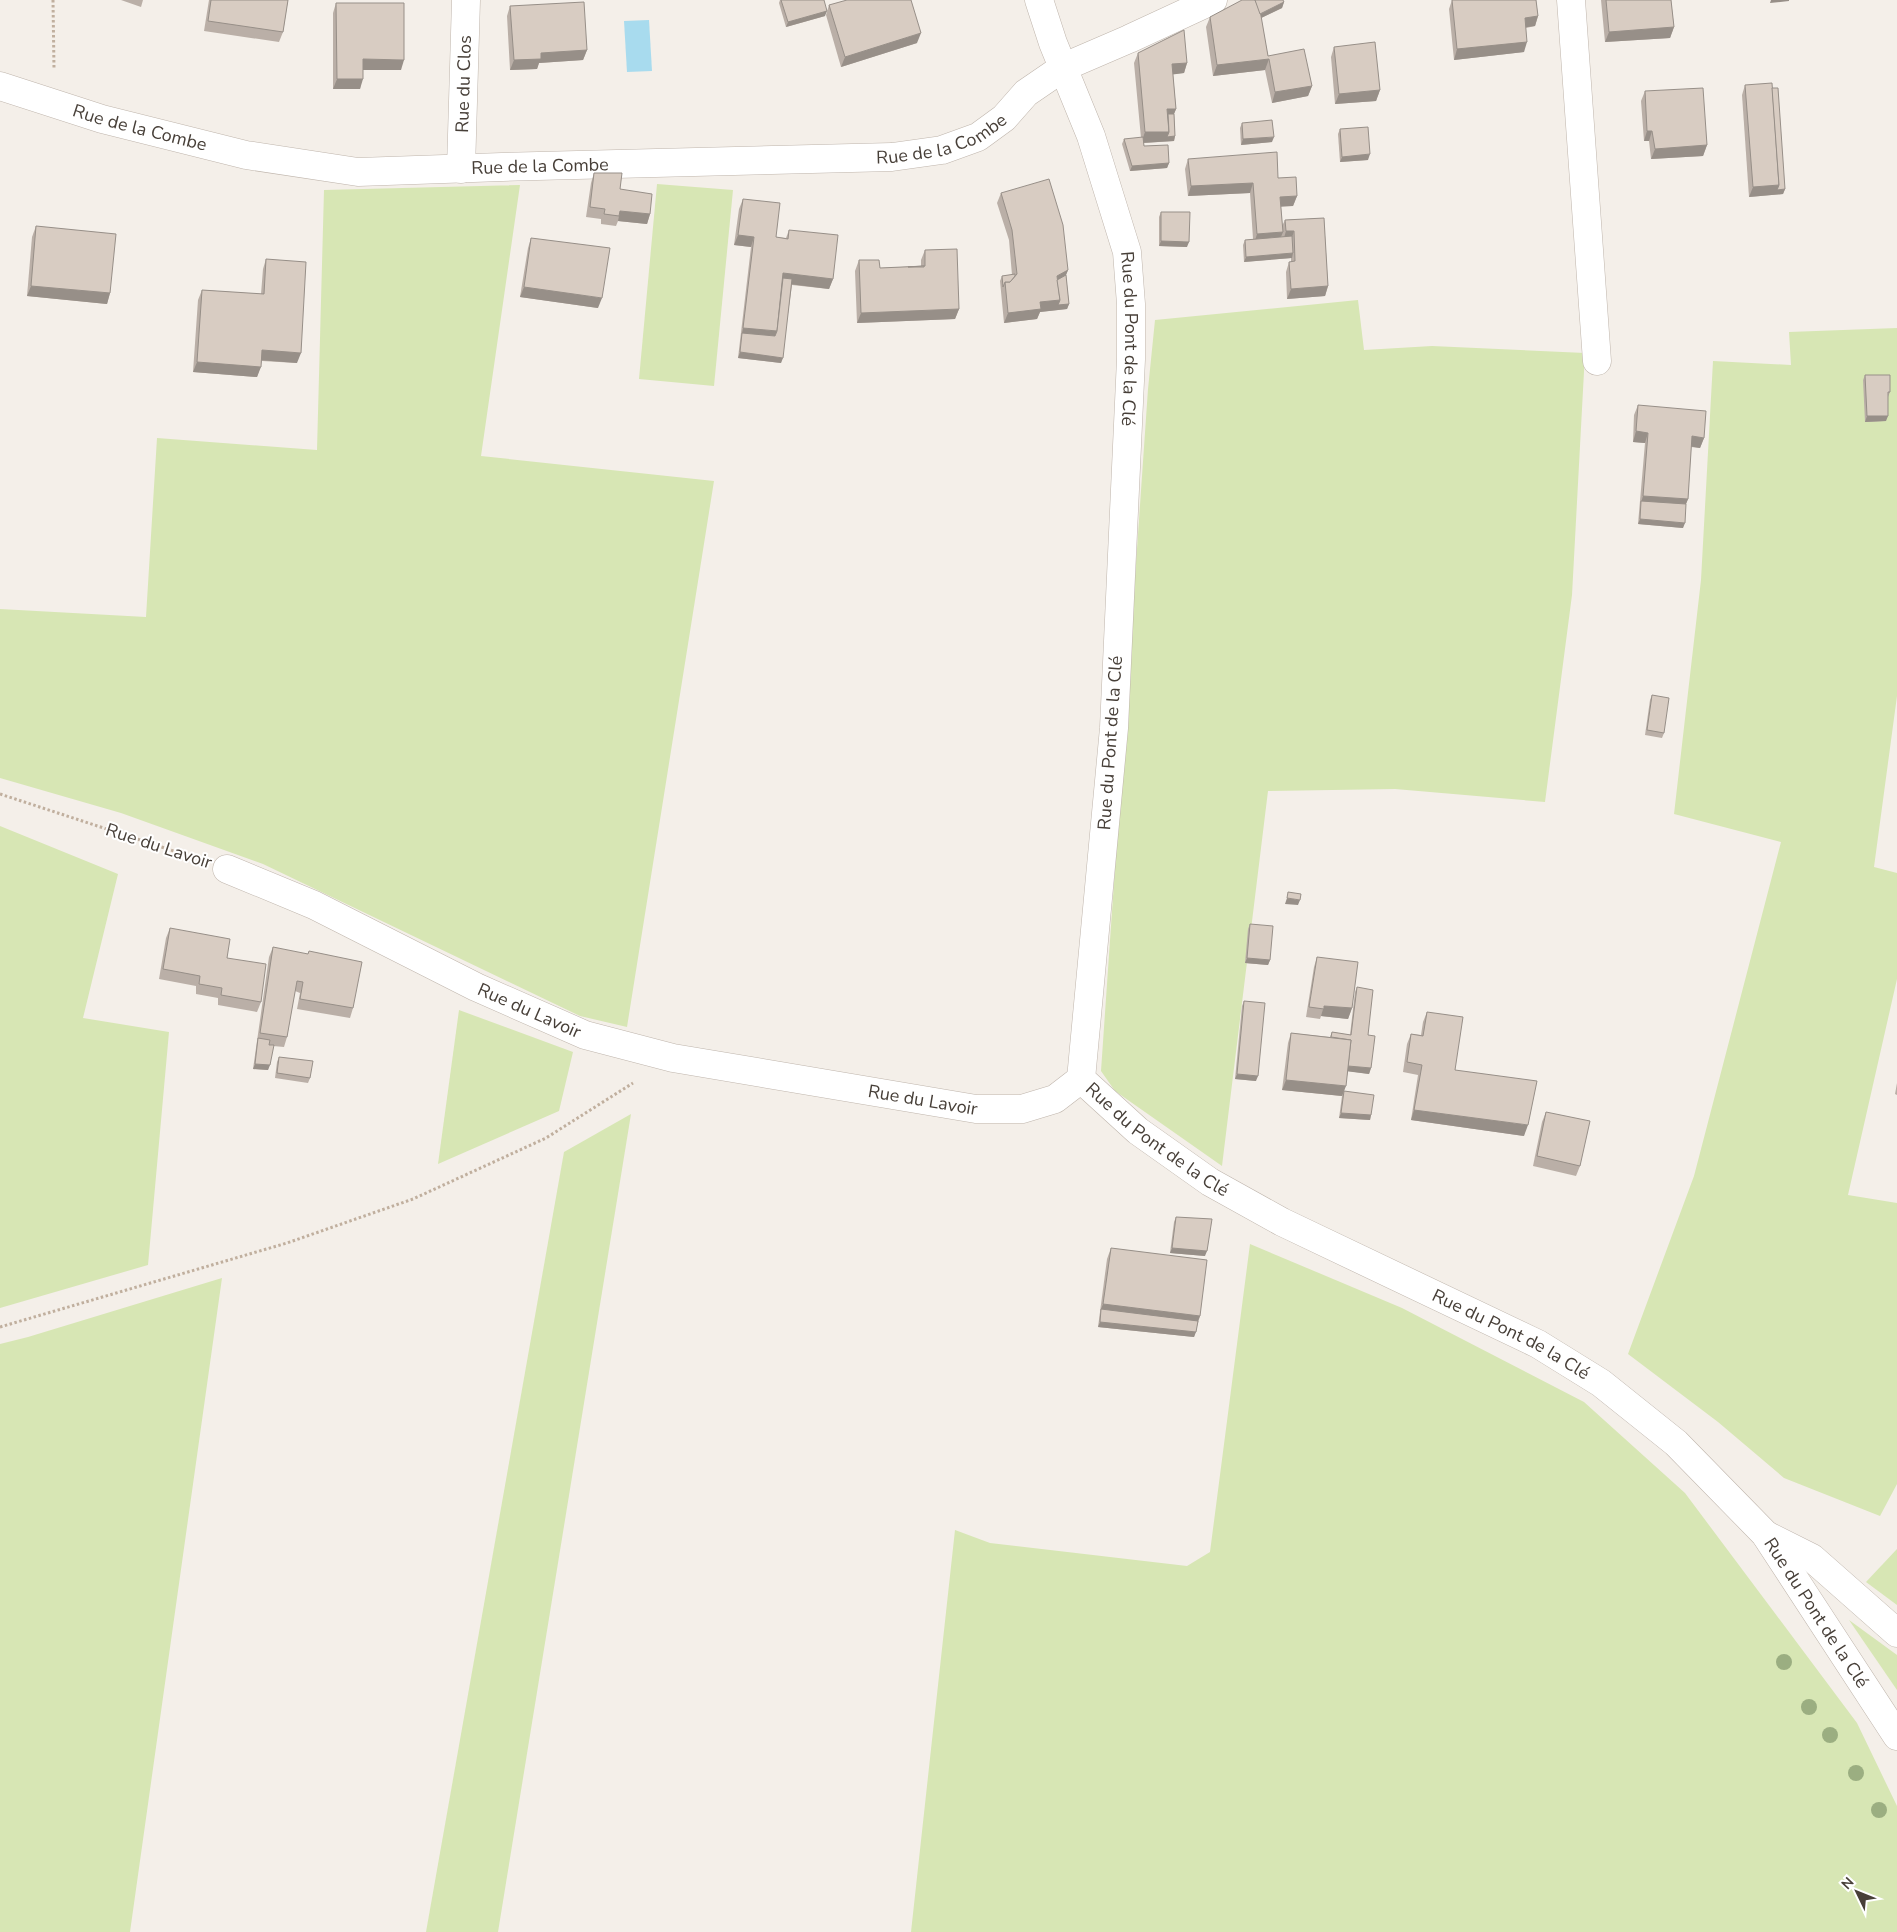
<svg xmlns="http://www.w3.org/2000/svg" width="1897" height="1932" font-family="'Nunito Sans',sans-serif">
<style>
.green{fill:#d7e6b4}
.water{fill:#a8dbee}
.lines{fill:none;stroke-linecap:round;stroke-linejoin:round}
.minor-casing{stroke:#bfb5ac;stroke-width:29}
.path{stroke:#c0af9e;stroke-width:3;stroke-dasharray:2.5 2.5;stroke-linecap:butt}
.minor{stroke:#fff;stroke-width:28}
.tree{fill:#9bae81}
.wall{fill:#baafa7}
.shaded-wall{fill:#978f88}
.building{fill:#d8ccc2;stroke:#978f88}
.labels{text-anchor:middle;stroke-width:4;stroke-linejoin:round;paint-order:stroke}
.street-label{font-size:18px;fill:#473f38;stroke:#fff}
</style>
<rect width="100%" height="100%" fill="#f4efe9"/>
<g class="green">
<path d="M657 184 733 190 714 386 639 379Z"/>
<path d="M520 185 481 456 714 481 627 1027 580 1016 263 864 121 813 0 778V609L146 617 157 438 317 450 324 190Z"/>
<path d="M1358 300 1364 350 1432 346 1585 353 1572 595 1545 802 1395 789 1268 791 1222 1166 1115 1091 1101 1071 1148 389 1155 320Z"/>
<path d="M1897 328V696L1874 867 1897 873V979L1848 1195 1897 1203V1484L1880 1516 1784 1478 1718 1422 1628 1354 1694 1176 1781 842 1674 814 1701 580 1713 361 1791 365 1789 332Z"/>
<path d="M0 826 118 874 83 1018 169 1032 148 1265 0 1308Z"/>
<path d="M459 1010 573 1052 559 1111 438 1164Z"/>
<path d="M631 1114 498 1932H426L564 1152Z"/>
<path d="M1250 1244 1402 1308 1584 1402 1685 1493 1857 1723 1897 1806V1932H911L955 1530 990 1543 1187 1566 1210 1552Z"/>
<path d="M222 1278 130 1932H0V1344L28 1337Z"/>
<path d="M1897 1549V1605L1866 1582Z"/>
<path d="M1849 1620 1897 1655V1690Z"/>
</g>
<path class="water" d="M649 20 652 71 627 72 624 21Z"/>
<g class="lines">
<defs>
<g id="minor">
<path id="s1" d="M1039 0 1053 43 1091 136 1127 252 1131 304V359L1114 728 1081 1079 1138 1131 1210 1182 1282 1222 1538 1344 1601 1383 1676 1443 1765 1534 1897 1736"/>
<path d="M1571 0 1597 361"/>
<path id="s2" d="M0 86 102 119 246 155 358 172 502 167 892 157 942 150 978 137 1004 118 1026 93 1064 67 1129 39 1213 0"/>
<path id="s3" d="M461 169 466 0"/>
<path id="s4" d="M227 869 314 905 476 987 585 1035 673 1058 976 1109H1022L1055 1099 1081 1079"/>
<path d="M1766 1535 1812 1558 1897 1633"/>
</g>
</defs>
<use href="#minor" class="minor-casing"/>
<g class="path">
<path d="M53 0 54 69"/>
<path d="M0 794 195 858"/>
<path d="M0 1327 287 1243 413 1199 546 1138 633 1083"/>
</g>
<use href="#minor" class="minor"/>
</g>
<g class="tree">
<circle cx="1784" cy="1662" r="8"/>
<circle cx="1809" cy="1707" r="8"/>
<circle cx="1830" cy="1735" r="8"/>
<circle cx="1856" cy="1773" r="8"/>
<circle cx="1879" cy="1810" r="8"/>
</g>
<g class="wall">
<path d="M121 0H143L141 7Z"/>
<path d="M209 0H288L283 32 279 42 204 31Z"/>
<path d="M780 0H824L825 16 786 27 779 3Z"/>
<path d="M1452 0H1536L1538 16 1535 26 1526 28 1524 52 1454 60 1449 9Z"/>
<path d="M1601 0H1671L1674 27 1670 38 1605 42Z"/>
<path d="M1284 2 1282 8 1261 18 1268 56 1312 86 1308 96 1272 103 1265 70 1213 76 1206 27 1210 17Z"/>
<path d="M336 3 401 70H363L360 89H333V13Z"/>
<path d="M829 5 917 43 841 67 826 15Z"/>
<path d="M510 6 587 50 583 60 539 63 537 69 510 70 507 16Z"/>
<path d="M1334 47 1380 90 1376 101 1335 104 1331 57Z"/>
<path d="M1138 53 1187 63 1184 73 1173 74 1176 109 1174 114 1175 136 1174 141 1144 143V146L1169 163 1167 168 1130 171 1122 144 1124 139 1141 138 1134 63Z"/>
<path d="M1745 85 1785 189 1783 194 1749 197 1742 95Z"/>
<path d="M1645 91 1707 145 1703 156 1651 159 1649 141H1644L1641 101Z"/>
<path d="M1242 123 1272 142 1241 145 1240 128Z"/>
<path d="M1340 129 1368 160 1340 162 1338 134Z"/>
<path d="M1188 159 1278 178 1297 196 1293 206H1281L1282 226 1285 220 1324 218 1328 286 1325 296 1287 299 1286 272 1289 262H1291V258L1244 262 1243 245 1245 240 1253 239 1250 193 1188 196 1185 169Z"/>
<path d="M594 173 620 189 650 214 647 224 618 221 616 226 601 224V219L586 217 591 183Z"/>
<path d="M1001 193 1068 270 1066 275 1069 304 1067 309 1040 312 1037 319 1004 323 1000 281 1002 276 1012 275 1009 240 997 203Z"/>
<path d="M743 199 776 237 786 238 789 230 833 279 829 289 792 285 781 363 738 358 751 247 734 245 739 209Z"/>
<path d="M1161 212 1187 247 1159 246V217Z"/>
<path d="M36 226 110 293 107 304 27 296 32 237Z"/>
<path d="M531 238 598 308 520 297 528 248Z"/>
<path d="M925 250 959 309 955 319 857 323 855 271 859 260 880 268 921 266V260Z"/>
<path d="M266 259 297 363 262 361 257 377 193 372 198 300 202 290 261 294 263 269Z"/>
<path d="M1865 375 1890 392 1888 397 1886 421 1865 422 1863 380Z"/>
<path d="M1638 405 1704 438 1700 448 1691 447 1688 499 1686 504 1683 528 1638 524 1645 443 1633 442 1634 415Z"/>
<path d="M1652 695 1664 733 1662 738 1645 735 1650 700Z"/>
<path d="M1250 924 1270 960 1268 965 1245 963 1248 929Z"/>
<path d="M170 928 227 958 261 1002 257 1012 218 1005V998L196 994V986L159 979 166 938Z"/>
<path d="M273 947 353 1008 350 1018 297 1009 300 993 295 991 287 1037 284 1047 273 1046 268 1070 253 1069 269 957Z"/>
<path d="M1317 957 1352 1008 1348 1019 1321 1016 1320 1019 1306 1017 1314 967Z"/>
<path d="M1357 987 1368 1035 1371 1068 1369 1074 1348 1071 1344 1091 1371 1115 1370 1120 1339 1118 1342 1096 1282 1090 1288 1043 1291 1033 1330 1037 1332 1032 1350 1035 1355 992Z"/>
<path d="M1244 1001 1256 1081 1235 1079 1242 1006Z"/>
<path d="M1427 1012 1455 1070 1524 1136 1411 1120 1418 1075 1403 1072 1407 1044 1411 1034 1421 1035 1423 1022Z"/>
<path d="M279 1057 310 1078 308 1083 275 1078 277 1062Z"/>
<path d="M1897 1083V1095L1895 1094Z"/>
<path d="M1546 1112 1580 1166 1576 1176 1533 1166 1542 1122Z"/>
<path d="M1176 1217 1205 1256 1170 1253 1174 1222Z"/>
<path d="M1111 1248 1200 1316 1194 1337 1098 1327 1107 1259Z"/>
</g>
<g class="shaded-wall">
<path d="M1771 0H1789V1L1770 3Z"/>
<path d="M1284 2 1282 8 1257 20 1259 15Z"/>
<path d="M827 11 825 16 786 27 788 22Z"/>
<path d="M1538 16 1535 26 1521 28 1525 18Z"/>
<path d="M1674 27 1670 38 1605 42 1609 32Z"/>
<path d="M921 33 917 43 841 67 845 57Z"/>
<path d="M1527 42 1524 52 1454 60 1457 49Z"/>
<path d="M587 50 583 60 539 63 537 69 510 70 514 60 541 53Z"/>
<path d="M363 59 404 60 401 70H359Z"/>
<path d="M1269 59 1265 70 1213 76 1217 65Z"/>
<path d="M1187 63 1184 73 1169 75 1172 64Z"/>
<path d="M337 79H363L360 89H333Z"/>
<path d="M1312 86 1308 96 1272 103 1275 92Z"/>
<path d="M1380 90 1376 101 1335 104 1339 94Z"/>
<path d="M1167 109H1176L1172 119H1166Z"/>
<path d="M1647 131H1652L1649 141H1644Z"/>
<path d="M1145 132H1169L1175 136 1174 141 1141 143Z"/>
<path d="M1274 137 1272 142 1241 145 1243 139Z"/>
<path d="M1707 145 1703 156 1651 159 1655 149Z"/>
<path d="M1370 154 1368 160 1340 162 1342 157Z"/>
<path d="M1169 163 1167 168 1130 171 1132 166Z"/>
<path d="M1253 183 1250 193 1188 196 1191 186Z"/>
<path d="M1779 185 1785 189 1783 194 1749 197 1753 187Z"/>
<path d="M1297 196 1293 206 1277 207 1280 197Z"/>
<path d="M620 211 650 214 647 224 618 221Z"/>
<path d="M1286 231H1294L1291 241H1283Z"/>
<path d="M1283 232 1279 242 1254 244 1257 234Z"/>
<path d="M738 235 754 237 751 247 734 245Z"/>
<path d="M1161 241 1189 242 1187 247 1159 246Z"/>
<path d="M1293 253 1292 258 1244 262 1246 257Z"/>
<path d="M1068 270 1064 280 1056 285 1057 276Z"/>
<path d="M783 273 833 279 829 289 781 283Z"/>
<path d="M31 286 110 293 107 304 27 296Z"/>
<path d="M1328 286 1325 296 1287 299 1291 289Z"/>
<path d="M524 287 602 298 598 308 520 297Z"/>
<path d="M1060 300 1069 304 1067 309 1040 312 1037 319 1004 323 1008 313 1040 302Z"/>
<path d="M959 309 955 319 857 323 861 313Z"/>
<path d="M743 328 777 331 773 342 742 333Z"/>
<path d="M262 350 301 353 297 363 258 360Z"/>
<path d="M740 352 783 358 781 363 738 358Z"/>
<path d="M197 362 261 367 257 377 193 372Z"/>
<path d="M1867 416H1888L1886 421 1865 422Z"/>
<path d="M1636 431 1648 433 1645 443 1633 442Z"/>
<path d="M1692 436 1704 438 1700 448 1688 446Z"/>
<path d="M1643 496 1688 499 1684 509 1641 501 1640 506Z"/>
<path d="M1640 519 1685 523 1683 528 1638 524Z"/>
<path d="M1287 898 1300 900 1298 905 1285 904Z"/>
<path d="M1247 958 1270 960 1268 965 1245 963Z"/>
<path d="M1324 1006 1352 1008 1348 1019 1321 1016Z"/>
<path d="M255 1064 270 1065 268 1070 253 1069Z"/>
<path d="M1347 1066 1371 1068 1369 1074 1345 1071Z"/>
<path d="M1237 1074 1258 1076 1256 1081 1235 1079Z"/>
<path d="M1286 1080 1346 1086 1342 1096 1282 1090Z"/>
<path d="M1414 1110 1528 1125 1524 1136 1411 1120Z"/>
<path d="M1341 1113 1371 1115 1370 1120 1339 1118Z"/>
<path d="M1172 1248 1207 1251 1205 1256 1170 1253Z"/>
<path d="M1103 1304 1200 1316 1196 1326 1101 1309Z"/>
<path d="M1100 1322 1196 1332 1194 1337 1098 1327Z"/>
</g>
<g class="building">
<path d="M211 0H288L283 32 208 21Z"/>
<path d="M781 0H824L827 11 788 22Z"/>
<path d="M847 0H911L921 33 845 57 829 5Z"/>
<path d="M1242 0H1255L1260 10 1268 56 1304 49 1312 86 1275 92 1269 59 1217 65 1210 17Z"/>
<path d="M1255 0H1283L1284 2 1260 14Z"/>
<path d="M1452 0H1536L1538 16 1525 18 1527 42 1457 49Z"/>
<path d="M1606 0H1671L1674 27 1609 32Z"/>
<path d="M584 2 587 50 541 53V59L514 60 510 6Z"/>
<path d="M336 3H404V60L363 59V79H337Z"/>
<path d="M1184 30 1187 63 1172 64 1176 109H1167L1169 132H1145L1138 53Z"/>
<path d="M1375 42 1380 90 1339 94 1334 47Z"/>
<path d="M1772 83 1779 185 1753 187 1745 85Z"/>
<path d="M1703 88 1707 145 1655 149 1652 131H1647L1645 91Z"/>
<path d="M1772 88H1778L1785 189 1777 190 1779 185Z"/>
<path d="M1168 114H1174L1175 136 1167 137 1169 132Z"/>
<path d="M1272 120 1274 137 1243 139 1242 123Z"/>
<path d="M1368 127 1370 154 1342 157 1340 129Z"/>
<path d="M1143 137 1144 146 1168 145 1169 163 1132 166 1124 139Z"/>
<path d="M1277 152 1278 178 1296 177 1297 196 1280 197 1283 232 1257 234 1253 183 1191 186 1188 159Z"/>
<path d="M594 173H622L620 189 652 194 650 214 620 211 619 216 604 214 605 209 590 207Z"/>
<path d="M1049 179 1063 225 1068 270 1057 276 1060 300 1040 302 1041 309 1008 313 1005 282H1010L1017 274 1012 230 1001 193Z"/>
<path d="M743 199 780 203 776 237 788 239 789 230 838 235 833 279 783 273 777 331 743 328 754 237 738 235Z"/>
<path d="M1161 212H1190L1189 242 1161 241Z"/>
<path d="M1324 218 1328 286 1291 289 1289 262 1295 261 1294 231H1286L1285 220Z"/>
<path d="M36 226 116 234 110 293 31 286Z"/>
<path d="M1292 236 1293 253 1246 257 1245 240Z"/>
<path d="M531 238 610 248 602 298 524 287Z"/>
<path d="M957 249 959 309 861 313 859 260H879L880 268 925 266V250Z"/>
<path d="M266 259 306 262 301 353 262 350 261 367 197 362 202 290 264 294Z"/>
<path d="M924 266V267H908Z"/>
<path d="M1015 274V276L1010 282H1005L1003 287 1002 276Z"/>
<path d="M1066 275 1069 304 1058 305 1060 300 1057 280Z"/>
<path d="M783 278 792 279 783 358 740 352 742 333 775 336 777 331Z"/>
<path d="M1865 375H1890V392H1888V416H1867Z"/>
<path d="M1638 405 1706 411 1704 438 1692 436 1688 499 1643 496 1648 433 1636 431Z"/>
<path d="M1641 501 1686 504 1685 523 1640 519Z"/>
<path d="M1652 695 1669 698 1664 733 1647 730Z"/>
<path d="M1288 892 1301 894 1300 900 1287 898Z"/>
<path d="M1250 924 1273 926 1270 960 1247 958Z"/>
<path d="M170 928 230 939 227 958 266 964 261 1002 221 995 222 988 199 984 200 976 163 969Z"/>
<path d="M273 947 308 954 309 951 362 962 353 1008 300 999 303 982 297 981 287 1037 260 1033Z"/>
<path d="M1317 957 1358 962 1352 1008 1324 1006V1009L1309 1007Z"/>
<path d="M1357 987 1373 990 1368 1035 1375 1036 1371 1068 1348 1066 1351 1040 1331 1037 1332 1032 1351 1035Z"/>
<path d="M1244 1001 1265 1003 1258 1076 1237 1074Z"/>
<path d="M1427 1012 1463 1017 1455 1070 1537 1081 1528 1125 1414 1110 1422 1065 1407 1062 1411 1034 1423 1036Z"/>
<path d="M1291 1033 1351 1040 1346 1086 1286 1080Z"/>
<path d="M258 1038 270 1040 269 1045H274L270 1065 255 1064Z"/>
<path d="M279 1057 313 1061 310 1078 277 1073Z"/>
<path d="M1344 1091 1374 1095 1371 1115 1341 1113Z"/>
<path d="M1546 1112 1590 1121 1580 1166 1537 1156Z"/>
<path d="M1176 1217 1212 1219 1207 1251 1172 1248Z"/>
<path d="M1111 1248 1207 1260 1200 1316 1103 1304Z"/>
<path d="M1101 1309 1198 1321 1196 1332 1100 1322Z"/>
</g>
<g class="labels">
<g class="street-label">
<text dy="6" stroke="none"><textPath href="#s3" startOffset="85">Rue du Clos</textPath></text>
<text dy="6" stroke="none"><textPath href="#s2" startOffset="146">Rue de la Combe</textPath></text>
<text dy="6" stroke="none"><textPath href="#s2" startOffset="956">Rue de la Combe</textPath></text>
<text dy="6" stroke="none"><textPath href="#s2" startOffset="551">Rue de la Combe</textPath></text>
<text dy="6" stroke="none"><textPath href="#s1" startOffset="354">Rue du Pont de la Clé</textPath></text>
<text transform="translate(1110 743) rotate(-86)" y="6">Rue du Pont de la Clé</text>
<text transform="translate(159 846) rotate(18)" y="6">Rue du Lavoir</text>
<text dy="6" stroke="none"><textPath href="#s4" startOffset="334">Rue du Lavoir</textPath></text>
<text dy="6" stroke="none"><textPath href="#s4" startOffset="739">Rue du Lavoir</textPath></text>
<text dy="6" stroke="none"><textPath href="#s1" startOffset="1194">Rue du Pont de la Clé</textPath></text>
<text dy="6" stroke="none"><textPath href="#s1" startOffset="1599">Rue du Pont de la Clé</textPath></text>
<text dy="6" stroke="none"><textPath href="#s1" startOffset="2019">Rue du Pont de la Clé</textPath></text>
</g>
</g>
<g transform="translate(1857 1892) rotate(313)" stroke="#ffffff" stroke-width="4" paint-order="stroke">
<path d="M0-4L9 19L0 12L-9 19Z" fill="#473f38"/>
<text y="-8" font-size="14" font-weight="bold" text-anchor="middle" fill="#473f38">N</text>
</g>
</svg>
